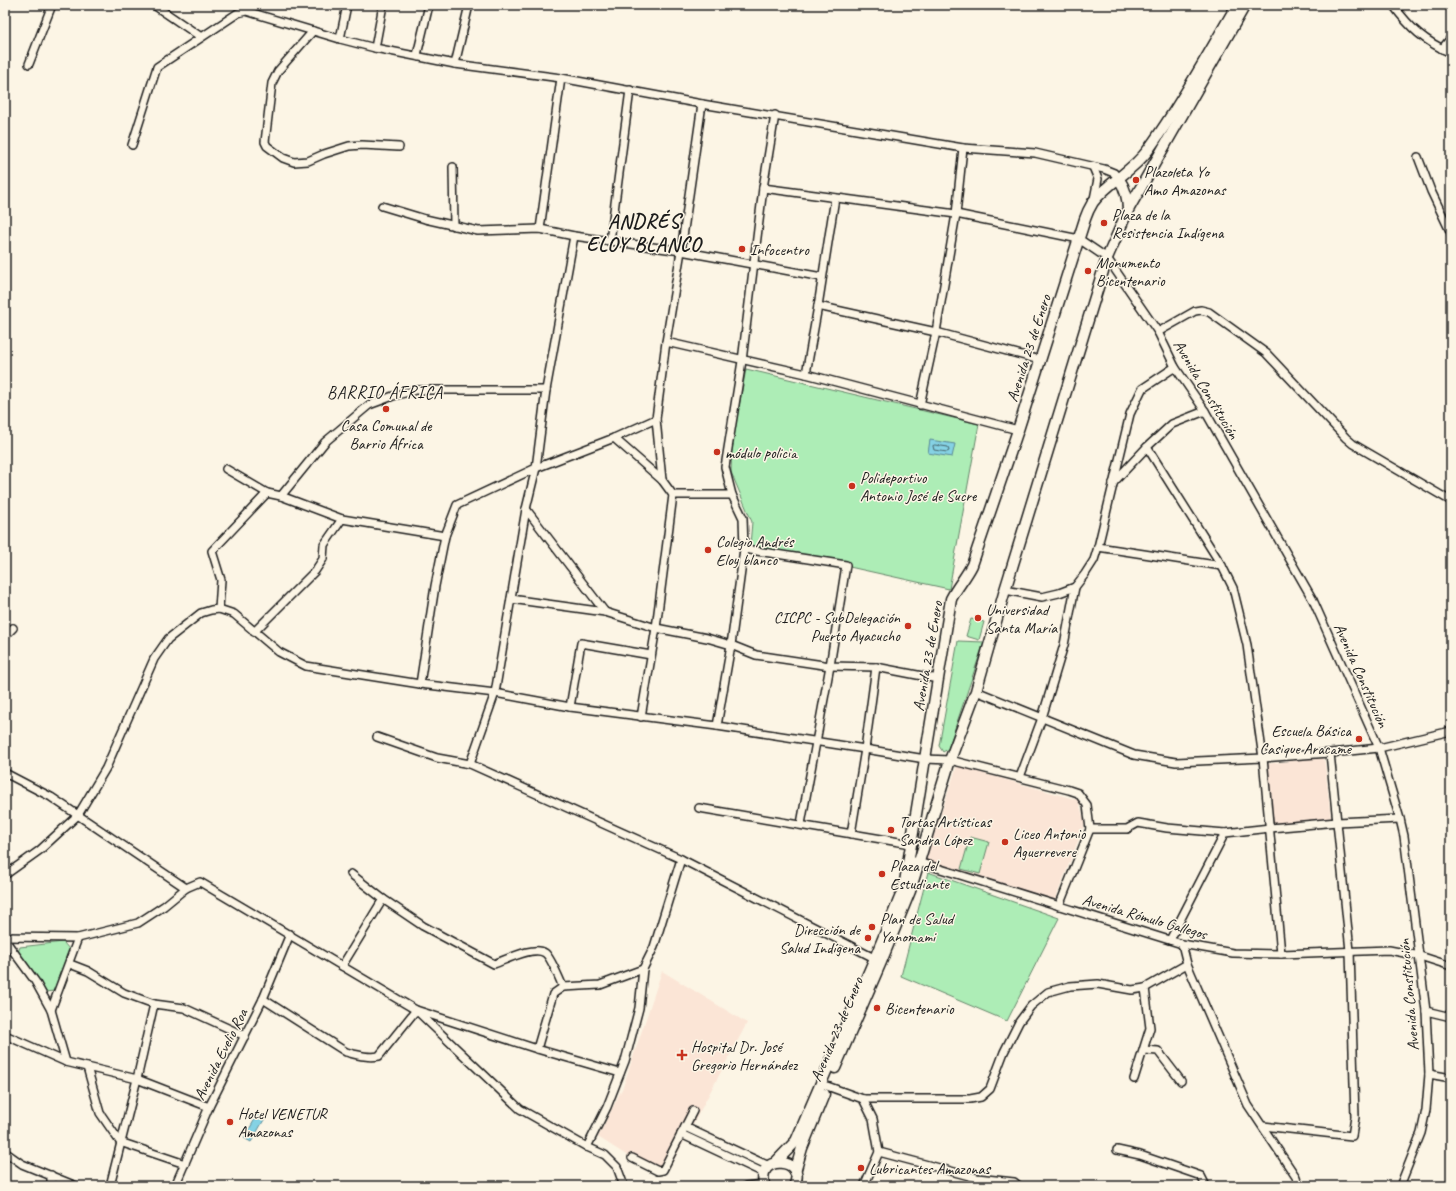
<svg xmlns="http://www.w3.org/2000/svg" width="1456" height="1191" font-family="Caveat,sans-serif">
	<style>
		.built { fill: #fbe5d6 }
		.green { fill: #adedb6; stroke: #648469 }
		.water { fill: #85d2e4; stroke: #5b8994 }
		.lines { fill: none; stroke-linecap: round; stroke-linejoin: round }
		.shore { stroke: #46656c; stroke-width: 1 }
		.street-casing { stroke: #1c1c1c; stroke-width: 10 }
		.secondary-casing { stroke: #1c1c1c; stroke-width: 13 }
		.street { stroke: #fcf5e5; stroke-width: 7 }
		.secondary { stroke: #fcf5e5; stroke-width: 10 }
		.poi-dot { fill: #c8321e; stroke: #fcf5e5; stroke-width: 1.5 }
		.labels { text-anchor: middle; stroke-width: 3; stroke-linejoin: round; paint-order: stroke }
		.poi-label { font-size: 16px; fill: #1c1c1c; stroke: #fcf5e5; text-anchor: start }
		.street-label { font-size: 16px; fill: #1c1c1c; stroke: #fcf5e5 }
		.neighbourhood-label { font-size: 17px; letter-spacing: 1px; fill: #1c1c1c; stroke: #fcf5e5 }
		.district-label { font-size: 20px; font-weight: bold; letter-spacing: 1px; fill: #1c1c1c; stroke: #fcf5e5 }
	</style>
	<rect width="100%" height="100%" fill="#fcf5e5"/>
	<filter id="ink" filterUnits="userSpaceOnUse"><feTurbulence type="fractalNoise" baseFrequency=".025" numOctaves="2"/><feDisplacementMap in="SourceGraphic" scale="8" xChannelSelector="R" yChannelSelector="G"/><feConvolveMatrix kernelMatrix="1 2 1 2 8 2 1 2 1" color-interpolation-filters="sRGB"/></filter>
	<g filter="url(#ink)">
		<g class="built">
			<path d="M 1324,757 L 1331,818 L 1272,825 L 1266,764 Z"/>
			<path d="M 957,766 L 1078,800 L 1085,823 L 1055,900 L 925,861 Z"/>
			<path d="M 662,971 L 747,1023 L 668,1171 L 656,1174 L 598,1137 L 623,1087 Z"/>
		</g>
		<g class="green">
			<path d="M 746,369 L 979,424 L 949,589 L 750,545 L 752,522 L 731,472 L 732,443 Z"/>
			<path d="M 971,619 L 984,622 L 979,640 L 966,636 Z"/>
			<path d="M 958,641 L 984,642 L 948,749 L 943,752 L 939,746 Z"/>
			<path d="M 970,837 L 989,842 L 980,874 L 961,869 Z"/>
			<path d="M 928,872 L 1059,918 L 1007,1021 L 901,976 Z"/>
			<path d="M 63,942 L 70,950 L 54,991 L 45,992 L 18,952 L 20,947 Z"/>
		</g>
		<g class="water">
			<path d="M 930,440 L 955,444 L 952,457 L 928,453 Z"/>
			<path d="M 258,1114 L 265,1118 L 251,1142 L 244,1138 Z"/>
		</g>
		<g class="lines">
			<path class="shore" d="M 935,445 L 948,447 L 949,451 L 947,452 L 934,450 L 933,446 Z"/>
			<g class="street-casing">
				<g id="street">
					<path d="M 154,5 L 201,37"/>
					<path d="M 1393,5 C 1410,28 1424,41 1451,53"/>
					<path d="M 313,31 L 278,71 L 272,83 L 265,142 L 267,146 L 283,158 L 294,162 L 308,161 L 324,154 L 349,146 L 362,145 L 399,147"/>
					<path d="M 340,39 L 347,5"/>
					<path d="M 375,48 L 383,5"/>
					<path d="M 1442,49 L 1451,38"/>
					<path d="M 417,55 L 429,5"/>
					<path d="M 29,64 L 52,5"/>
					<path d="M 455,64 L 469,5"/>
					<path d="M 132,145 L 157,67 L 238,13 L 246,11 L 340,39 L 375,48 L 455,64 L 561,78 L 702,104 L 963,148 L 1035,153 L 1104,169 L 1114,173 L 1119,179"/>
					<path d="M 1418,157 L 1431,191 L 1451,233"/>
					<path d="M 453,167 L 454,226"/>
					<path d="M 1093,167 L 1098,179 L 1094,199"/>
					<path d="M 763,188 L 956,214 L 1079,239 L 1107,258 L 1158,332 L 1175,367 L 1205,411 L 1313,600 L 1379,748 L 1400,819 L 1404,836 L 1426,1011 L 1429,1074 L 1426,1110 L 1421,1133 L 1400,1186"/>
					<path d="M 382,206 L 425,219 L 478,231 L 540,229 L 574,236 L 681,251 L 822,277"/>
					<path d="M 540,229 L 561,78"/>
					<path d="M 610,241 L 630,90"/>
					<path d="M 818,306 L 936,332 L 1040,360"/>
					<path d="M 1158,332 L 1195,311 L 1201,310 L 1209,312 L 1266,353 L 1346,438 L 1353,444 L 1451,501"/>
					<path d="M 666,342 L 806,374 L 1018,430"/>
					<path d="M 806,374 L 818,306 L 835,198"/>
					<path d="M 920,405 L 936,332 L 956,214 L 963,148"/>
					<path d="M 614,438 L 662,480 L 673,495 L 656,628 L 641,717"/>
					<path d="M 1147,447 L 1222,566 L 1233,588 L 1247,645 L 1263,758 L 1281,954"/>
					<path d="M 226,469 L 267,493 L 281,496 L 342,519 L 445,536"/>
					<path d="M 662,480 L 656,419 L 666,342 L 681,251 L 702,104"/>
					<path d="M 1113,483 L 1147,447 L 1172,424 L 1205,411"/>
					<path d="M 673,495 L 732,495"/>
					<path d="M 281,496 L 325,442 L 369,405 L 393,396 L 416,390 L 546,390"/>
					<path d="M 526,509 L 605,612"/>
					<path d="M 1098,547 L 1222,566"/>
					<path d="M 744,549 L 846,565 L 830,666 L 801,824"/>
					<path d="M 1005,590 L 1042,597 L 1059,593 L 1075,587 L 1085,574 L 1094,560 L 1098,547 L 1130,414 L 1142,389 L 1175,367"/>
					<path d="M 511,599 L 605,612 L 656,628 L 707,638 L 731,645 L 756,655 L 830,666 L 876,667 L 938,679"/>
					<path d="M 219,609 L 221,580 L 212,551 L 267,493"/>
					<path d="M 254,632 L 315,571 L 323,559 L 324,545 L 342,519"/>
					<path d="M 5,636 L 13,628"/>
					<path d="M 420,684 L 435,586 L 445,536 L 457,505 L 536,468 L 614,438 L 656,419"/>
					<path d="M 976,691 L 1134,755 L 1176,762 L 1263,758 L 1330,753 L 1379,748 L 1451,731 L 1451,732"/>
					<path d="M 570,707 L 581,643 L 651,655"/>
					<path d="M 717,726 L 731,645 L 744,549 L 743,518 L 732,495 L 725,467 L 742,361 L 763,188 L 775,115"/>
					<path d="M 377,737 L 437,758 L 470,764 L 681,859 L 878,960"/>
					<path d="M 470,764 L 495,693 L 526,509 L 536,468 L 546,390 L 574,236"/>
					<path d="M 5,773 L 51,797 L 186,888"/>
					<path d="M 1020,777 L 1042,718 L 1064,645 L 1075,587"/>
					<path d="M 699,808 L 911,844"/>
					<path d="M 1090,829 L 1127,829 L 1138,823 L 1167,828 L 1225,833 L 1270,828 L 1337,822 L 1400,819"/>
					<path d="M 851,834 L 865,749 L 876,667"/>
					<path d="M 915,861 L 1182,944 L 1233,953 L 1281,954 L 1389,950 L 1420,956 L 1451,966"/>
					<path d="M 351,874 L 383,899 L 423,926 L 494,964 C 506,960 534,945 545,953 C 550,956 560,980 563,987"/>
					<path d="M 5,875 L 40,850 L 78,815 L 106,768 L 154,659 L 168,639 L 201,613 L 211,610 L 219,609 L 234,614 L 279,652 L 306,666 L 420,684 L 495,693 L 570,707 L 717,726 L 865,749 L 925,759 L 950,760 L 1069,790 L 1078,793 L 1087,805 L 1090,829 L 1059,906"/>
					<path d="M 5,937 L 78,938 L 138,923 L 164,906 L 186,888 L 200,882 L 416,1010 L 520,1109 L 587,1147 L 605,1155 L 617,1167 L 624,1186"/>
					<path d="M 5,940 L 35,981 L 51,1010 L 66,1062"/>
					<path d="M 1170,940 L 1225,833"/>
					<path d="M 1182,944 L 1187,964 L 1248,1105 L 1296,1177 L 1299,1186"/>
					<path d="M 70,964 L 88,971 L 124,993 L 154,1004 L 184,1008 L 245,1036"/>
					<path d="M 342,966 L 383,899"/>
					<path d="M 263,999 L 346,1052 C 358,1055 368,1058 379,1056 L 416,1010 L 537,1049 L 620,1073"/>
					<path d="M 51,1010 L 78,938"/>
					<path d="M 1426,1011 L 1451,1017"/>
					<path d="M 5,1035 L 66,1062 L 137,1079 L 209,1107"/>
					<path d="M 537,1049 L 553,994 L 563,987 L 600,985 L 643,969"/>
					<path d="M 1144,1050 L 1158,1051 L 1181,1081"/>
					<path d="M 87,1067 L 100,1113 L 120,1142 L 185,1164"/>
					<path d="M 1429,1074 L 1451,1078"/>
					<path d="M 1134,1079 L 1150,1028 L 1145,988"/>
					<path d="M 827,1086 L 863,1099 L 970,1099 L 981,1097 L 990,1089 L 1004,1052 L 1019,1022 L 1031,1006 L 1048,992 L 1070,986 L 1098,984 L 1132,990 L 1145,988 L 1187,964"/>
					<path d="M 863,1099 L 873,1119 L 879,1152 L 864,1186"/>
					<path d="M 1263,1126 L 1352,1136 L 1355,1117 L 1350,951 L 1330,753"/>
					<path d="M 685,1127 L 769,1166"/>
					<path d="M 681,1134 L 764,1173"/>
					<path d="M 587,1147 L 607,1107 L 625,1061 L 639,1008 L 643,969 L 654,947 L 681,859"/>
					<path d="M 1117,1150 L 1140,1155 L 1201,1176 L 1206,1186"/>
					<path d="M 5,1152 L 22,1164 L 76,1186"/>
					<path d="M 879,1152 L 977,1178 L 1014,1182 L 1019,1186"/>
					<path d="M 632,1158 L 658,1171 L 663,1170 L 693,1111"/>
					<path d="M 51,1186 L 51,1175"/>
					<path d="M 110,1186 L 137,1079 L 154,1004"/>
					<path d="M 175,1186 L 209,1107 L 263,999 L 290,934"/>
					<path d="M 746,1186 L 764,1184"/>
				</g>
			</g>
			<g class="secondary-casing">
				<g id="secondary">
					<path d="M 1119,179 C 1125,188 1128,199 1128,210"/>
					<path d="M 835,1068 L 881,962 L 910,891 L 950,760 L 976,691 L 1005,590 L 1107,258 L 1128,210 L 1245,5"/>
					<path d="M 776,1162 L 796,1141 L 875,958 L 904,888 L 951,599 C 957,587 966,577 972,565 L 1018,430 L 1085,219 C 1087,213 1090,207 1093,202 C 1108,182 1133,171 1148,150 C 1181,104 1208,54 1237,5"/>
					<path d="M 795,1172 L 802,1148 L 824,1094"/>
					<path d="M 765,1186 C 753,1153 809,1157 794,1186"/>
				</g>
			</g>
			<use href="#street" class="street"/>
			<use href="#secondary" class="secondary"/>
		</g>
	</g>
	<g class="poi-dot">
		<circle cx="1136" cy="180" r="4"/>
		<circle cx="1104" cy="223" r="4"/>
		<circle cx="742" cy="249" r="4"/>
		<circle cx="1088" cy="271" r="4"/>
		<circle cx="386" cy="409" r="4"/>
		<circle cx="717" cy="452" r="4"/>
		<circle cx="852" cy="486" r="4"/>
		<circle cx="708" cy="550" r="4"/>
		<circle cx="978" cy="618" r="4"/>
		<circle cx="908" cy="626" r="4"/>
		<circle cx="1359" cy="739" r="4"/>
		<circle cx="891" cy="830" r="4"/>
		<circle cx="1005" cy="842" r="4"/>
		<circle cx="882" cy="874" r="4"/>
		<circle cx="872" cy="927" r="4"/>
		<circle cx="868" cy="938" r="4"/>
		<circle cx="877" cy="1008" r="4"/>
		<path d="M680 1049h4v4h4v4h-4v4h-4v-4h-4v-4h4z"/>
		<circle cx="230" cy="1122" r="4"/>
		<circle cx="861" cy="1168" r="4"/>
	</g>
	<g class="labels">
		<g class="poi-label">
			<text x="1144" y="177">Plazoleta Yo<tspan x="1144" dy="18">Amo Amazonas</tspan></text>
			<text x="1112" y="220">Plaza de la<tspan x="1112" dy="18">Resistencia Indígena</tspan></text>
			<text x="750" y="255">Infocentro</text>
			<text x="1096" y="268">Monumento<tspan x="1096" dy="18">Bicentenario</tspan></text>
			<text x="386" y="431" text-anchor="middle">Casa Comunal de<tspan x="386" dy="18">Barrio África</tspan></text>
			<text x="725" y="458">módulo policia</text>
			<text x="860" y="483">Polideportivo<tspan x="860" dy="18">Antonio José de Sucre</tspan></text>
			<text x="716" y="547">Colegio Andrés<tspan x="716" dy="18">Eloy blanco</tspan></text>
			<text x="986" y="615">Universidad<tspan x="986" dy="18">Santa María</tspan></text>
			<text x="900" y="623" text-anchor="end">CICPC - SubDelegación<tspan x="900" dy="18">Puerto Ayacucho</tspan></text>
			<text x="1351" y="736" text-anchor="end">Escuela Básica<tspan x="1351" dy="18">Casique Aracame</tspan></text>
			<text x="899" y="827">Tortas Artísticas<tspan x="899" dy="18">Sandra López</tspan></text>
			<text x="1013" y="839">Liceo Antonio<tspan x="1013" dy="18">Aguerrevere</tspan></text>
			<text x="890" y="871">Plaza del<tspan x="890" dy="18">Estudiante</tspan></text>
			<text x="880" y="924">Plan de Salud<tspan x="880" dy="18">Yanomami</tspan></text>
			<text x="860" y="935" text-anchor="end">Dirección de<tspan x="860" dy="18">Salud Indígena</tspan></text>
			<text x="885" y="1014">Bicentenario</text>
			<text x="691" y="1052">Hospital Dr. José<tspan x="691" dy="18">Gregorio Hernández</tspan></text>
			<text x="238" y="1119">Hotel VENETUR<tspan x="238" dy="18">Amazonas</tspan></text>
			<text x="869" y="1174">Lubricantes Amazonas</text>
		</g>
		<g class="street-label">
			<text transform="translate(1028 348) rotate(-72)" y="6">Avenida 23 de Enero</text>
			<text transform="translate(1207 389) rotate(59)" y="6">Avenida Constitución</text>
			<text transform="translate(927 656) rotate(-80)" y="6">Avenida 23 de Enero</text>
			<text transform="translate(1362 675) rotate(66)" y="6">Avenida Constitución</text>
			<text transform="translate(1145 916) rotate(16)" y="6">Avenida Rómulo Gallegos</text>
			<text transform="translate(1408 995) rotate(-95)" y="6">Avenida Constitución</text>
			<text transform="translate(836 1029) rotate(-67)" y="6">Avenida 23 de Enero</text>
			<text transform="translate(220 1054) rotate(-63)" y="6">Avenida Evelio Roa</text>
		</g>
		<g class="neighbourhood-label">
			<text x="385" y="398">BARRIO ÁFRICA</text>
		</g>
		<g class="district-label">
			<text x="644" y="228">ANDRÉS<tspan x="644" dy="23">ELOY BLANCO</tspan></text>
		</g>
	</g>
	<rect width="1456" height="1191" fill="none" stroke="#fcf5e5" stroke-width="20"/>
	<rect x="10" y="10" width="1436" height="1171" fill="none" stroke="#1c1c1c" stroke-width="1.5" filter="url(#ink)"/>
</svg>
